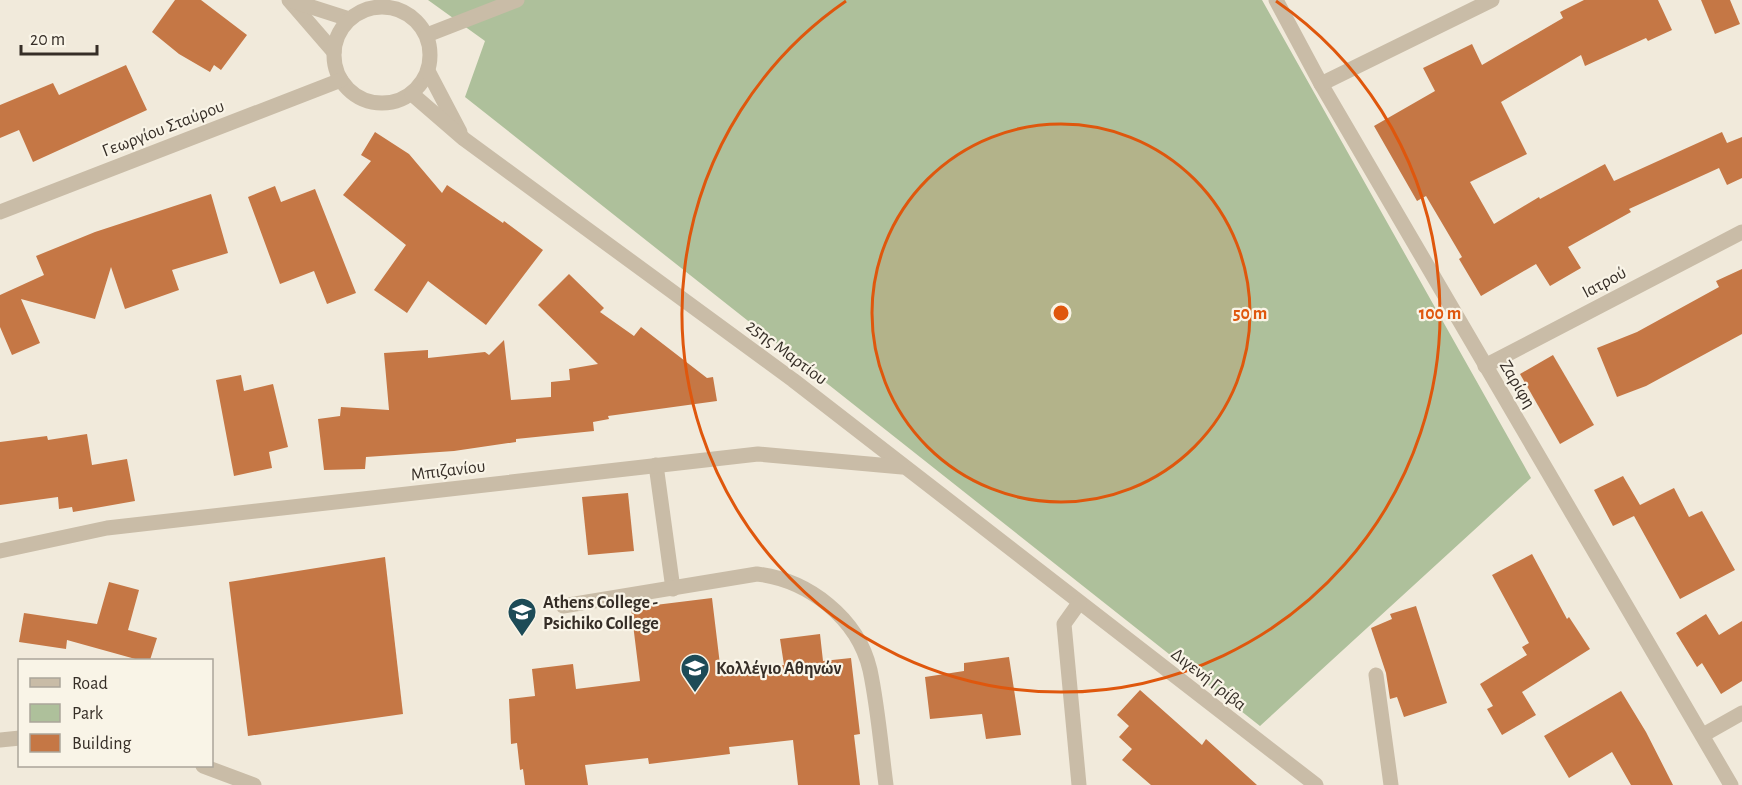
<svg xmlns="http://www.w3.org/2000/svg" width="1742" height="785" font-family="'Alegreya Sans',sans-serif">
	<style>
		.green { fill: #aec09b }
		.building { fill: #c57745 }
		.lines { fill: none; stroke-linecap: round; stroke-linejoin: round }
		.minor { stroke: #c9bca7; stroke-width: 15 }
		.ring { fill: none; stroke: #df570d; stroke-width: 3 }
		.labels { text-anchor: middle; stroke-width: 4.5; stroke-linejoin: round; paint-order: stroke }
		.street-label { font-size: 18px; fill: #362e27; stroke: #f9f4e7 }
		.poi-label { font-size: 18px; font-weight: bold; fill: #362e27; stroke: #f9f4e7; text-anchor: start }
		.centre { fill: #df570d; stroke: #f9f4e7; stroke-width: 3 }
		.ring-label { font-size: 18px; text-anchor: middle; font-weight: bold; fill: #df570d; stroke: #f9f4e7; stroke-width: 4.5; stroke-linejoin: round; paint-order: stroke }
	</style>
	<rect width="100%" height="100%" fill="#f1eadb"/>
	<path class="green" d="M 428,0 L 1262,0 L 1531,478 L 1260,726 L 465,97 L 485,41 Z"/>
	<g class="building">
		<path d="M 175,0 L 201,0 L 247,35 L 221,70 L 214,65 L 210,72 L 179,54 L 152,32 Z"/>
		<path d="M 1584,0 L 1658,0 L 1672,30 L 1648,41 L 1646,38 L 1585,66 L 1581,55 L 1501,102 L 1527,154 L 1470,182 L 1494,224 L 1539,197 L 1540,199 L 1605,164 L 1614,181 L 1722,132 L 1727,143 L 1742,137 L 1742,178 L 1727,185 L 1719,168 L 1629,209 L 1631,212 L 1568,247 L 1581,268 L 1550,286 L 1536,264 L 1481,296 L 1459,259 L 1462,257 L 1426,196 L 1417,201 L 1374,126 L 1435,91 L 1423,68 L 1472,44 L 1482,65 L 1563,18 L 1560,12 Z"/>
		<path d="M 1701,0 L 1730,0 L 1740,24 L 1715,34 Z"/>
		<path d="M 126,65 L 147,110 L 33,162 L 19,130 L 0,138 L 0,105 L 53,83 L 59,95 Z"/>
		<path d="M 375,132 L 409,154 L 442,193 L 447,185 L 503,223 L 504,221 L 543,250 L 486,325 L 428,281 L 407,313 L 374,290 L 406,245 L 343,195 L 371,161 L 361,155 Z"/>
		<path d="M 275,186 L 281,202 L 315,189 L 356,293 L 327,304 L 314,271 L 280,284 L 248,197 Z"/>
		<path d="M 211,194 L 228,253 L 172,270 L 179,290 L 125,309 L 111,267 L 95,319 L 21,299 L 40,343 L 12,355 L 0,327 L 0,295 L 44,275 L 36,256 L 95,232 Z"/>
		<path d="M 1742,269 L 1742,334 L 1646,386 L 1617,397 L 1597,348 L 1637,332 L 1719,287 L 1716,281 Z"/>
		<path d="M 569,274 L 604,308 L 600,312 L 634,336 L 641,327 L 707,378 L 713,377 L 717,401 L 608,416 L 609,419 L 593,422 L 594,431 L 516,439 L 516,442 L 454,451 L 366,457 L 365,469 L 324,470 L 318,419 L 340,416 L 341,407 L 389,410 L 384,353 L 428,350 L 428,358 L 485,352 L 489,355 L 504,340 L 511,400 L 551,397 L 551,382 L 570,380 L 569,369 L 598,364 L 538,305 Z"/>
		<path d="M 1553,355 L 1594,425 L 1560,444 L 1520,374 Z"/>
		<path d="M 241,375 L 244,391 L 273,384 L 288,447 L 269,452 L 272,468 L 234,476 L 216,380 Z"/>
		<path d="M 87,434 L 92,465 L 127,459 L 135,501 L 73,512 L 72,507 L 59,509 L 58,497 L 0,505 L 0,442 L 47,436 L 48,440 Z"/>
		<path d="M 1623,476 L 1640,505 L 1674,488 L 1689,517 L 1702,511 L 1735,570 L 1680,599 L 1634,516 L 1613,526 L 1594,490 Z"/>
		<path d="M 628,493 L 634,551 L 588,555 L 582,497 Z"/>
		<path d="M 1532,554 L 1567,619 L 1569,617 L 1590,649 L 1522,692 L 1536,715 L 1502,735 L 1487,709 L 1493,706 L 1480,684 L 1527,655 L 1522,647 L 1529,643 L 1492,575 Z"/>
		<path d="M 385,557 L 403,714 L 248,736 L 229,582 Z"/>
		<path d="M 109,582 L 139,590 L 128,630 L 157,638 L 150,660 L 139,660 L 67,640 L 66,649 L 19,642 L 24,613 L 97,624 Z"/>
		<path d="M 712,598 L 721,673 L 784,665 L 780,639 L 820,634 L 823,661 L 851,658 L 860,734 L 854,735 L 860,785 L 798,785 L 793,740 L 729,747 L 730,754 L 649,764 L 648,758 L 585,765 L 588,785 L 525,785 L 523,769 L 520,770 L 517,743 L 511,744 L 509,699 L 535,696 L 532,669 L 573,664 L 576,689 L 640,681 L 631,608 Z"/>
		<path d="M 1416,606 L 1447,703 L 1404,717 L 1397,697 L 1390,699 L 1386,673 L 1371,628 L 1392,619 L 1390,614 Z"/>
		<path d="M 1706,614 L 1719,635 L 1742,621 L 1742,681 L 1721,694 L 1702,663 L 1697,667 L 1676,633 Z"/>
		<path d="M 1009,657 L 1021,735 L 986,739 L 982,714 L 930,719 L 925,677 L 964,671 L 964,663 Z"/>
		<path d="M 1140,690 L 1202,745 L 1206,739 L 1257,785 L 1151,785 L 1122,760 L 1132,749 L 1119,737 L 1129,726 L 1117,715 Z"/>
		<path d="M 1621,691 L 1646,732 L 1673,785 L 1631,785 L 1612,752 L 1569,778 L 1544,736 Z"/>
	</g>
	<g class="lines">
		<g class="minor">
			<path d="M 289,0 L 334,52"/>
			<path d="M 290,0 L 349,19"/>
			<path d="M 1276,0 L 1321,84 L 1731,785"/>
			<circle cx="382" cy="55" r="48"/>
			<path d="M 427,35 L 517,0"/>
			<path d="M 428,71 L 460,132"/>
			<path d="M 1321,84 L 1492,0"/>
			<path d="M 412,94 L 464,139 L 793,380 L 1316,785"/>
			<path d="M 0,212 L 341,80"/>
			<path d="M 1485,366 L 1742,232"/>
			<path d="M 656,465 L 673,589"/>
			<path d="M 0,551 L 107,528 L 758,454 L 902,467"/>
			<path d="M 1079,603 L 1064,624 L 1079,785"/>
			<path d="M 563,606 L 757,574 C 808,580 858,618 870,670 C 878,708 881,747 886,785"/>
			<path d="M 1376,675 L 1391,785"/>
			<path d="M 1703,735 L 1742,713"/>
			<path d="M 0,740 L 20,738"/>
			<path d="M 203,766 L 254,785"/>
		</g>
	</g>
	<circle cx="1061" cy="313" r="189" fill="#df570d" fill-opacity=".12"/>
	<g class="ring">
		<circle cx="1061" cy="313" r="189"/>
		<path d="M1276 1A379 379 0 1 1 846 1"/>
	</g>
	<defs>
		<g id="school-pin" transform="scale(1.5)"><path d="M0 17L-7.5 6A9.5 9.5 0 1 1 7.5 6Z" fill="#1d4b57" stroke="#f9f4e7"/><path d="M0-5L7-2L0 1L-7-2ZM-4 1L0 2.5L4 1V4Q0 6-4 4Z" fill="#fff"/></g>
	</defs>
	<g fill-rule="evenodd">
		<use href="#school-pin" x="522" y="612"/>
		<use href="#school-pin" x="695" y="668"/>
	</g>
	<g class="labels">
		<g class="street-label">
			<text transform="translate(163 128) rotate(-21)" y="6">Γεωργίου Σταύρου</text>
			<text transform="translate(1604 282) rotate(-28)" y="6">Ιατρού</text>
			<text transform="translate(787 352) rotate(37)" y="6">25ης Μαρτίου</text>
			<text transform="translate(1518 384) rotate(59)" y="6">Ζαρίφη</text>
			<text transform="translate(448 470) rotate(-7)" y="6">Μπιζανίου</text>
			<text transform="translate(1209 679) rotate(38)" y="6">Διγενή Γρίβα</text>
		</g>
		<g class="poi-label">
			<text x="543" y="608">Athens College -<tspan x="543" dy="21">Psichiko College</tspan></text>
			<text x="716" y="674">Κολλέγιο Αθηνών</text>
		</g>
	</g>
	<circle cx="1061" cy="313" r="9" class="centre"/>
	<g class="ring-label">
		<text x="1250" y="319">50 m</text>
		<text x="1440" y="319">100 m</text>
	</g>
	<rect x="18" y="659" width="195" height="108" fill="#f9f4e7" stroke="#aba59a" stroke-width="1.5"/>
	<rect x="30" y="678" width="30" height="9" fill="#c9bca7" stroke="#aba59a" stroke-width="1.5"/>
	<text x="72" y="689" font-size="18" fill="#362e27">Road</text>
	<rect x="30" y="704" width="30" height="18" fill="#aec09b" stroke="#aba59a" stroke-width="1.5"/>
	<text x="72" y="719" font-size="18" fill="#362e27">Park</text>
	<rect x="30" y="734" width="30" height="18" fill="#c57745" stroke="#aba59a" stroke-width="1.5"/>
	<text x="72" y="749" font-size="18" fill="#362e27">Building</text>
	<path d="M21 45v9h76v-9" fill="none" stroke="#362e27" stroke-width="3"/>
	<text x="30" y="45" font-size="18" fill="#362e27" stroke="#f9f4e7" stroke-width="4.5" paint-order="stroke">20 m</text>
</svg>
